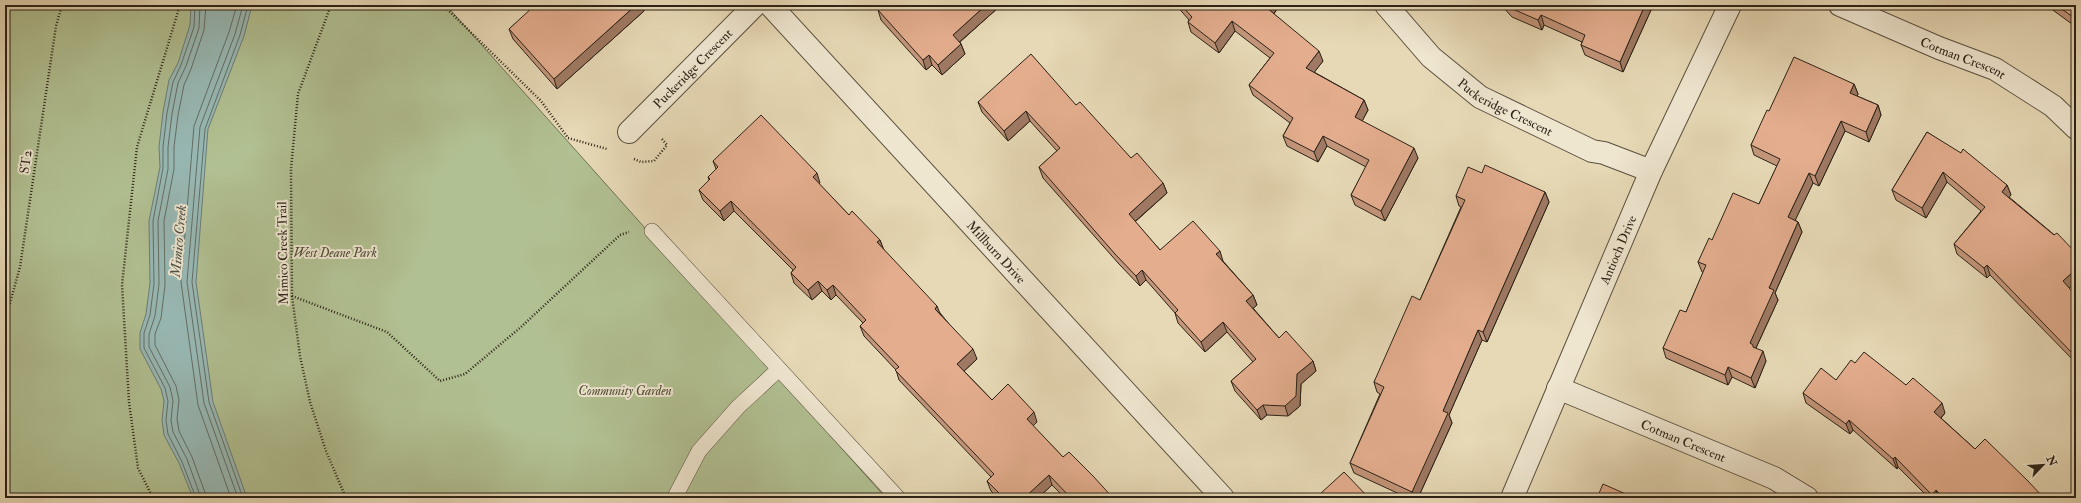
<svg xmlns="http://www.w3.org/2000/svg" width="2081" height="503" font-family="'IM FELL Double Pica',serif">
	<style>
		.green { fill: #b1c092; stroke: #6e7154 }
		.water { fill: #98b9b5; stroke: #6c7d76 }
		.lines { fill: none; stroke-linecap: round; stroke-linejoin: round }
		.shore { stroke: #626e66; stroke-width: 1 }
		.service-casing { stroke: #5a503f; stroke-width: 16 }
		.minor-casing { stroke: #5a503f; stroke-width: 24 }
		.path { stroke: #2b2217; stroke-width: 2.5; stroke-dasharray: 1 2; stroke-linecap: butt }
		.service { stroke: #efe6d0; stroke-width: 15 }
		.minor { stroke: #efe6d0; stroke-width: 22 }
		.wall { fill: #c3957a; stroke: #2b2217 }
		.shaded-wall { fill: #9f7963; stroke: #2b2217 }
		.building { fill: #e3ad8e; stroke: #2b2217 }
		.labels { text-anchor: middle; stroke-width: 4; stroke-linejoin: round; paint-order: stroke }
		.street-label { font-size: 13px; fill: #2b2217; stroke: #efe6d0 }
		.park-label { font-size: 13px; font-style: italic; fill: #4c4a36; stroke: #efe6d0 }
		.water-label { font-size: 14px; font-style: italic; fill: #4c4f46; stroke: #efe6d0 }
	</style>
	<rect width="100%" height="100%" fill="#e7d9b6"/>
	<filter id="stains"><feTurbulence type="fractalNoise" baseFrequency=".005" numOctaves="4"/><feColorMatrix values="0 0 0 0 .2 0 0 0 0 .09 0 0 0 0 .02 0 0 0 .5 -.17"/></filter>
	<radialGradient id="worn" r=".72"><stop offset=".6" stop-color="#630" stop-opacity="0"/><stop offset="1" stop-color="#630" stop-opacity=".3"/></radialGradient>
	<path class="green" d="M 5,5 L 446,5 L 886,498 L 5,498 Z"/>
	<path class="water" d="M 191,5 L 252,5 L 244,36 L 208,129 L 196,282 L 213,402 L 247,498 L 193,498 L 179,463 L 164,435 L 162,420 L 164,401 L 161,389 L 140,349 L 140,333 L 146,314 L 150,283 L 149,221 L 160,167 L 159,147 L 163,112 L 169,80 L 178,63 L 190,25 Z"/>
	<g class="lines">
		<g class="shore">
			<path d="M 195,5 L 194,27 L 181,65 L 173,82 L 167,113 L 163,147 L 163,168 L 153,221 L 154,284 L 150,315 L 144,333 L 144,348 L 165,388 L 168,401 L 166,420 L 168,434 L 182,462 L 196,498"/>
			<path d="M 200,5 L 199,28 L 186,66 L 178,83 L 172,114 L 168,147 L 168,169 L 158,221 L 159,284 L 155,316 L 149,334 L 149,347 L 170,387 L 173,401 L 171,420 L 173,432 L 187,459 L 201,498"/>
			<path d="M 206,5 L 204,30 L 191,69 L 184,85 L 178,115 L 174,147 L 174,169 L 164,221 L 165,285 L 161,318 L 155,334 L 155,345 L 176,386 L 179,400 L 177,419 L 179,431 L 192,457 L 207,498"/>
			<path d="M 231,498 L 198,405 L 181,282 L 194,126 L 229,32 L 237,5"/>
			<path d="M 238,498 L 204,403 L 187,282 L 200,127 L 235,34 L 243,5"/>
			<path d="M 243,498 L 209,402 L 192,282 L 205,129 L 240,35 L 248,5"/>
		</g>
		<g class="service-casing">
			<g id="service">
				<path d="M 652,231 L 898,498"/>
				<path d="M 677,498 L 676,495 L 699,451 L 738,407 L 779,369"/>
			</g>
		</g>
		<g class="minor-casing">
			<g id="minor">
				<path id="s1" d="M 770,5 L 1223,498"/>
				<path id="s2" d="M 1386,5 L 1431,57 L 1480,97 L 1592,151 L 1604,153 L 1651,171"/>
				<path id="s3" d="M 1840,5 L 1939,48 L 1995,69 L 2053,106 L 2076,128"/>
				<path id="s4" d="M 629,132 L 755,5"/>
				<path id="s5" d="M 1558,388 L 1774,478 L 1807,498"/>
				<path id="s6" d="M 1512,498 L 1651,171 L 1730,5"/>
			</g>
		</g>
		<g class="path">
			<path d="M 331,5 L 298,94 L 291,169 L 292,296 L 300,356 L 310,402 L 326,451 L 346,498"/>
			<path d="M 443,5 L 541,101 L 568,138 L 607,149"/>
			<path d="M 634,159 L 641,162 L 654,161 L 667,145 L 662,139"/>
			<path d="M 292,296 L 387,332 L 440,381 L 465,374 L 521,327 L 620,235 L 629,232"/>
			<path d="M 5,321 L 20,267 L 56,26 L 62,5"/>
			<path d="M 153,498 L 138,468 L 129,402 L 122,285 L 137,147 L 180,5"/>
		</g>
		<use href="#service" class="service"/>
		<use href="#minor" class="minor"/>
	</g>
	<g class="wall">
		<path d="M 528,5 L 642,5 L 644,11 L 557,89 L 513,39 L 509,29 L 532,9 Z"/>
		<path d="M 883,5 L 998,5 L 999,7 L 960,42 L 961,44 L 965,54 L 942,75 L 932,65 L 926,70 L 881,20 L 878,10 Z"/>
		<path d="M 1176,5 L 1275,5 L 1277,9 L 1274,14 L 1323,61 L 1314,72 L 1364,100 L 1368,110 L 1362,121 L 1418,158 L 1385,221 L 1355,205 L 1351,195 L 1366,167 L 1327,146 L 1318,162 L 1287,146 L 1283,136 L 1290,123 L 1253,95 L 1249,85 L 1270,58 L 1235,31 L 1219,53 L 1191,32 L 1188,22 L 1189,20 Z"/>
		<path d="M 1501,5 L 1649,5 L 1651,10 L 1623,72 L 1585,55 L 1581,45 L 1582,42 L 1544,25 L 1542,30 L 1512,17 Z"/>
		<path d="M 2046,5 L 2076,5 L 2076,27 Z"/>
		<path d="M 1854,84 L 1858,94 L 1857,96 L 1878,105 L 1881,115 L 1869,142 L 1845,131 L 1819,186 L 1813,183 L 1795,220 L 1798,222 L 1802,232 L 1775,293 L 1778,300 L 1756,348 L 1766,361 L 1755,388 L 1732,377 L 1728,385 L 1666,358 L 1663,348 L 1686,312 L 1703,273 L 1702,272 L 1698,262 L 1712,240 L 1759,204 L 1777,166 L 1754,155 L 1751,145 L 1769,111 Z"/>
		<path d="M 978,102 L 1076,105 L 1131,158 L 1163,183 L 1167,193 L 1135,222 L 1160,250 L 1223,261 L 1253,295 L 1257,305 L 1253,308 L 1279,338 L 1313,361 L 1316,371 L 1301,384 L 1300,406 L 1288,416 L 1267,415 L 1261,420 L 1235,391 L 1231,381 L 1253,362 L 1227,332 L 1205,352 L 1178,323 L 1175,313 L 1146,280 L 1140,286 L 1119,264 L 1043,178 L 1039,167 L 1057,151 L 1030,121 L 1008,141 L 982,112 Z"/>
		<path d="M 1927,132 L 2007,185 L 2011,195 L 2009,197 L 2076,253 L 2076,282 L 2069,288 L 2076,296 L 2076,363 L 1990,275 L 1987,278 L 1957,254 L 1954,244 L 1981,211 L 1947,182 L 1926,218 L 1896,200 L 1892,190 Z"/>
		<path d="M 713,161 L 820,183 L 819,184 L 849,215 L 880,240 L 883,249 L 941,314 L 977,359 L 964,371 L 992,400 L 1037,422 L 1033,426 L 1063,457 L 1113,498 L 1065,498 L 1052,485 L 1038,498 L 998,498 L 991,491 L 987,481 L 991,477 L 899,380 L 896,370 L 864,336 L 860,326 L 863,323 L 836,295 L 831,300 L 822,291 L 812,300 L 794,283 L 791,273 L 793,270 L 734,211 L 724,221 L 703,200 L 699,190 L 709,180 L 708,177 L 716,169 Z"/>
		<path d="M 1482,173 L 1545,192 L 1549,202 L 1487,342 L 1482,340 L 1449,415 L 1452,423 L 1418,498 L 1408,498 L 1354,473 L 1350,463 L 1380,394 L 1377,392 L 1374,382 L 1420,300 L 1461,207 L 1459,206 L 1456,196 Z"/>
		<path d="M 1855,363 L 1906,385 L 1945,413 L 1941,418 L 1975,449 L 2044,498 L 1929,498 L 1898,467 L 1897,469 L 1853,430 L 1850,434 L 1806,403 L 1803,393 L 1836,380 Z"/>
	</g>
	<g class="shaded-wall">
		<path d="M 636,5 L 642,5 L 644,11 L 557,89 L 554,79 Z"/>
		<path d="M 986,5 L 998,5 L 999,7 L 956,45 L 953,35 Z"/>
		<path d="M 1269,5 L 1275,5 L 1277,9 L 1270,18 L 1267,8 Z"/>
		<path d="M 1645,5 L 1649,5 L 1651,10 L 1623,72 L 1620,62 Z"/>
		<path d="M 2076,13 L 2076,25 L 2073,17 Z"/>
		<path d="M 1541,15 L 1544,25 L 1542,30 L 1538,20 Z"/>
		<path d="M 1232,21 L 1235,31 L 1219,53 L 1215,43 Z"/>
		<path d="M 961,44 L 965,54 L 942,75 L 938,65 Z"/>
		<path d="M 1319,51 L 1323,61 L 1310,78 L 1306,68 Z"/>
		<path d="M 929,55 L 932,65 L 926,70 L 923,60 Z"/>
		<path d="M 1854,84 L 1858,94 L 1854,103 L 1850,93 Z"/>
		<path d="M 1364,100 L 1368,110 L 1359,127 L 1355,117 Z"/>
		<path d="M 1878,105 L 1881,115 L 1869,142 L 1866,132 Z"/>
		<path d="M 1026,111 L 1030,121 L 1008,141 L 1004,131 Z"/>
		<path d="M 1841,121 L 1845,131 L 1819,186 L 1815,176 Z"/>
		<path d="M 1323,136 L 1327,146 L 1318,162 L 1314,152 Z"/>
		<path d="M 1414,148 L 1418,158 L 1385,221 L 1381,211 Z"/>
		<path d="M 1943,172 L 1947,182 L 1926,218 L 1922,208 Z"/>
		<path d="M 817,173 L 820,183 L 816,187 L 813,177 Z"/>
		<path d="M 1809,173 L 1813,183 L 1792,227 L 1788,217 Z"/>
		<path d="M 1163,183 L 1167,193 L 1132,224 L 1129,214 Z"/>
		<path d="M 2007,185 L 2011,195 L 2005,202 L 2002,192 Z"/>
		<path d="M 1545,192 L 1549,202 L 1487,342 L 1483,332 Z"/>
		<path d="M 731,201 L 734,211 L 724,221 L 720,211 Z"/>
		<path d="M 1798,222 L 1802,232 L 1775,293 L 1778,300 L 1755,350 L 1750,343 L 1769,288 Z"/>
		<path d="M 880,240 L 884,250 L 877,242 Z"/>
		<path d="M 1220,251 L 1223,261 L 1220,264 L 1216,254 Z"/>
		<path d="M 1987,265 L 1990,275 L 1987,278 L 1984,268 Z"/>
		<path d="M 2076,269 L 2076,282 L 2066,291 L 2063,281 Z"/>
		<path d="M 1142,270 L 1146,280 L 1140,286 L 1136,276 Z"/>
		<path d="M 818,281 L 822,291 L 812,300 L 808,290 Z"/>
		<path d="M 833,285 L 836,295 L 831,300 L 827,290 Z"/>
		<path d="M 1253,295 L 1257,305 L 1250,311 L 1246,301 Z"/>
		<path d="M 937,306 L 941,316 L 935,309 Z"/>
		<path d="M 1223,322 L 1227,332 L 1205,352 L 1201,342 Z"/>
		<path d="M 1478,330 L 1482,340 L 1449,415 L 1452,423 L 1418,498 L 1414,498 L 1412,492 L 1443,411 Z"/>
		<path d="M 973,349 L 977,359 L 961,374 L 957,364 Z"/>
		<path d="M 1763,351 L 1766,361 L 1755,388 L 1751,378 Z"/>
		<path d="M 1313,361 L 1316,371 L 1301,384 L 1300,406 L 1288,416 L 1285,406 L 1297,374 Z"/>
		<path d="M 1728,367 L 1732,377 L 1728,385 L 1725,375 Z"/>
		<path d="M 1942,403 L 1945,413 L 1937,422 L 1934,412 Z"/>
		<path d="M 1263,405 L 1267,415 L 1261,420 L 1257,410 Z"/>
		<path d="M 1034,412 L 1037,422 L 1030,429 L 1027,419 Z"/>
		<path d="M 1849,420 L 1853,430 L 1850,434 L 1846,424 Z"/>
		<path d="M 1895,457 L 1898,467 L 1897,469 L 1893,459 Z"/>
		<path d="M 1049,475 L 1052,485 L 1038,498 L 1024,498 Z"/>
		<path d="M 1936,490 L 1939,498 L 1933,498 L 1932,495 Z"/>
	</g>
	<g class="building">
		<path d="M 533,5 L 636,5 L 554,79 L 509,29 L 534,6 Z"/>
		<path d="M 883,5 L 986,5 L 953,35 L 961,44 L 938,65 L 929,55 L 923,60 L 878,10 Z"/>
		<path d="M 1181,5 L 1269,5 L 1267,8 L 1319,51 L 1306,68 L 1364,100 L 1355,117 L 1414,148 L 1381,211 L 1351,195 L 1369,160 L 1323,136 L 1314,152 L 1283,136 L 1293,118 L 1249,85 L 1274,53 L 1232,21 L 1215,43 L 1188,22 L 1192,17 Z"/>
		<path d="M 1507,5 L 1645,5 L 1620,62 L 1581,45 L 1585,35 L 1541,15 L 1538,20 L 1508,7 Z"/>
		<path d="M 2056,5 L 2076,5 L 2076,13 L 2073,17 Z"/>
		<path d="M 1031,54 L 1076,105 L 1080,102 L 1131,158 L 1137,153 L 1163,183 L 1129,214 L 1160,250 L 1193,221 L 1220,251 L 1216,254 L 1253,295 L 1246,301 L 1279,338 L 1286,331 L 1313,361 L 1297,374 L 1296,396 L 1285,406 L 1263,405 L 1257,410 L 1231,381 L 1256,359 L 1223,322 L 1201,342 L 1175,313 L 1178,310 L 1142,270 L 1136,276 L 1115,254 L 1039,167 L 1060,148 L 1026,111 L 1004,131 L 978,102 Z"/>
		<path d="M 1794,57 L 1854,84 L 1850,93 L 1878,105 L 1866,132 L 1841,121 L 1815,176 L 1809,173 L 1788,217 L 1798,222 L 1769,288 L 1774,290 L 1750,343 L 1753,345 L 1753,347 L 1763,351 L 1751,378 L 1728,367 L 1725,375 L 1663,348 L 1680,310 L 1686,312 L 1706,265 L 1698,262 L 1709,238 L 1712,240 L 1733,193 L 1759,204 L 1780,159 L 1751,145 L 1767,110 L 1769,111 Z"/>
		<path d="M 761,115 L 817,173 L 813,177 L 849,215 L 852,211 L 880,240 L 877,242 L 937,306 L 935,309 L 973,349 L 957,364 L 992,400 L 1008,384 L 1034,412 L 1027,419 L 1063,457 L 1069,452 L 1093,476 L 1113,498 L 1071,498 L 1049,475 L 1024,498 L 1004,498 L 987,481 L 994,474 L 895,370 L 899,367 L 860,326 L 866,320 L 833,285 L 827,290 L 818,281 L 808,290 L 791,273 L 796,267 L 731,201 L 720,211 L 699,190 L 710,179 L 708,177 L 718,167 L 713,161 Z"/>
		<path d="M 1927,132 L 1961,153 L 1963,149 L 2007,185 L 2002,192 L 2054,235 L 2057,233 L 2076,253 L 2076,269 L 2063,281 L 2076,296 L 2076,357 L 1987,265 L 1984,268 L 1954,244 L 1985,207 L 1943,172 L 1922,208 L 1892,190 Z"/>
		<path d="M 1485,165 L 1545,192 L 1483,332 L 1478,330 L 1443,411 L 1448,413 L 1412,492 L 1350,463 L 1384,387 L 1374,382 L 1412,296 L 1420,300 L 1465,200 L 1456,196 L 1468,167 L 1482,173 Z"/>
		<path d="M 1864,352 L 1906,385 L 1913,378 L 1942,403 L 1934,412 L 1975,449 L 1985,439 L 2027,480 L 2044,498 L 1944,498 L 1936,490 L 1932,495 L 1895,457 L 1893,459 L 1849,420 L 1846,424 L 1803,393 L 1821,368 L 1836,380 L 1851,360 L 1855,363 Z"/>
		<path d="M 1344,472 L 1369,498 L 1324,498 L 1320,494 Z"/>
		<path d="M 1603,484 L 1635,498 L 1597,498 Z"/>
	</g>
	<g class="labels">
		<g class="street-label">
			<text dy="5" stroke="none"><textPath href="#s3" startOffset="134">Cotman Crescent</textPath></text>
			<text dy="5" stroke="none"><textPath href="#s4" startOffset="90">Puckeridge Crescent</textPath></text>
			<text dy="5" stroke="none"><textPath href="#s2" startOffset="159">Puckeridge Crescent</textPath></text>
			<text transform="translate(25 162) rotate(-82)" y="5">ST2</text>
			<text dy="5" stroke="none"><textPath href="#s6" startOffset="270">Antioch Drive</textPath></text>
			<text dy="5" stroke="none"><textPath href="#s1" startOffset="335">Millburn Drive</textPath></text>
			<text transform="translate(282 253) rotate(-91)" y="5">Mimico Creek Trail</text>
			<text dy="5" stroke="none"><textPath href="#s5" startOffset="136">Cotman Crescent</textPath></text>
		</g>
		<g class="park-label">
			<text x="335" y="257">West Deane Park</text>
			<text x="625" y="395">Community Garden</text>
		</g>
		<g class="water-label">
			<text transform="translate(178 241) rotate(-85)" y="5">Mimico Creek</text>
		</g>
	</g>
	<rect width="2081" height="503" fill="none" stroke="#e7d9b6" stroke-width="20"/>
	<rect x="6" y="6" width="2069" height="491" fill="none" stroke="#2b2217" stroke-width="2"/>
	<rect x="10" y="10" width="2061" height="483" fill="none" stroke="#2b2217"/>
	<g transform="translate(2043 465) rotate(65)" stroke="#efe6d0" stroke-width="3" paint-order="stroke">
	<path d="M0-3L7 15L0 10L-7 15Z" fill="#2b2217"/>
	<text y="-6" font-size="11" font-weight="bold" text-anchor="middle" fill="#2b2217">N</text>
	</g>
	<rect width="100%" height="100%" filter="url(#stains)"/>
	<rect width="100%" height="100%" fill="url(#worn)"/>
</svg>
